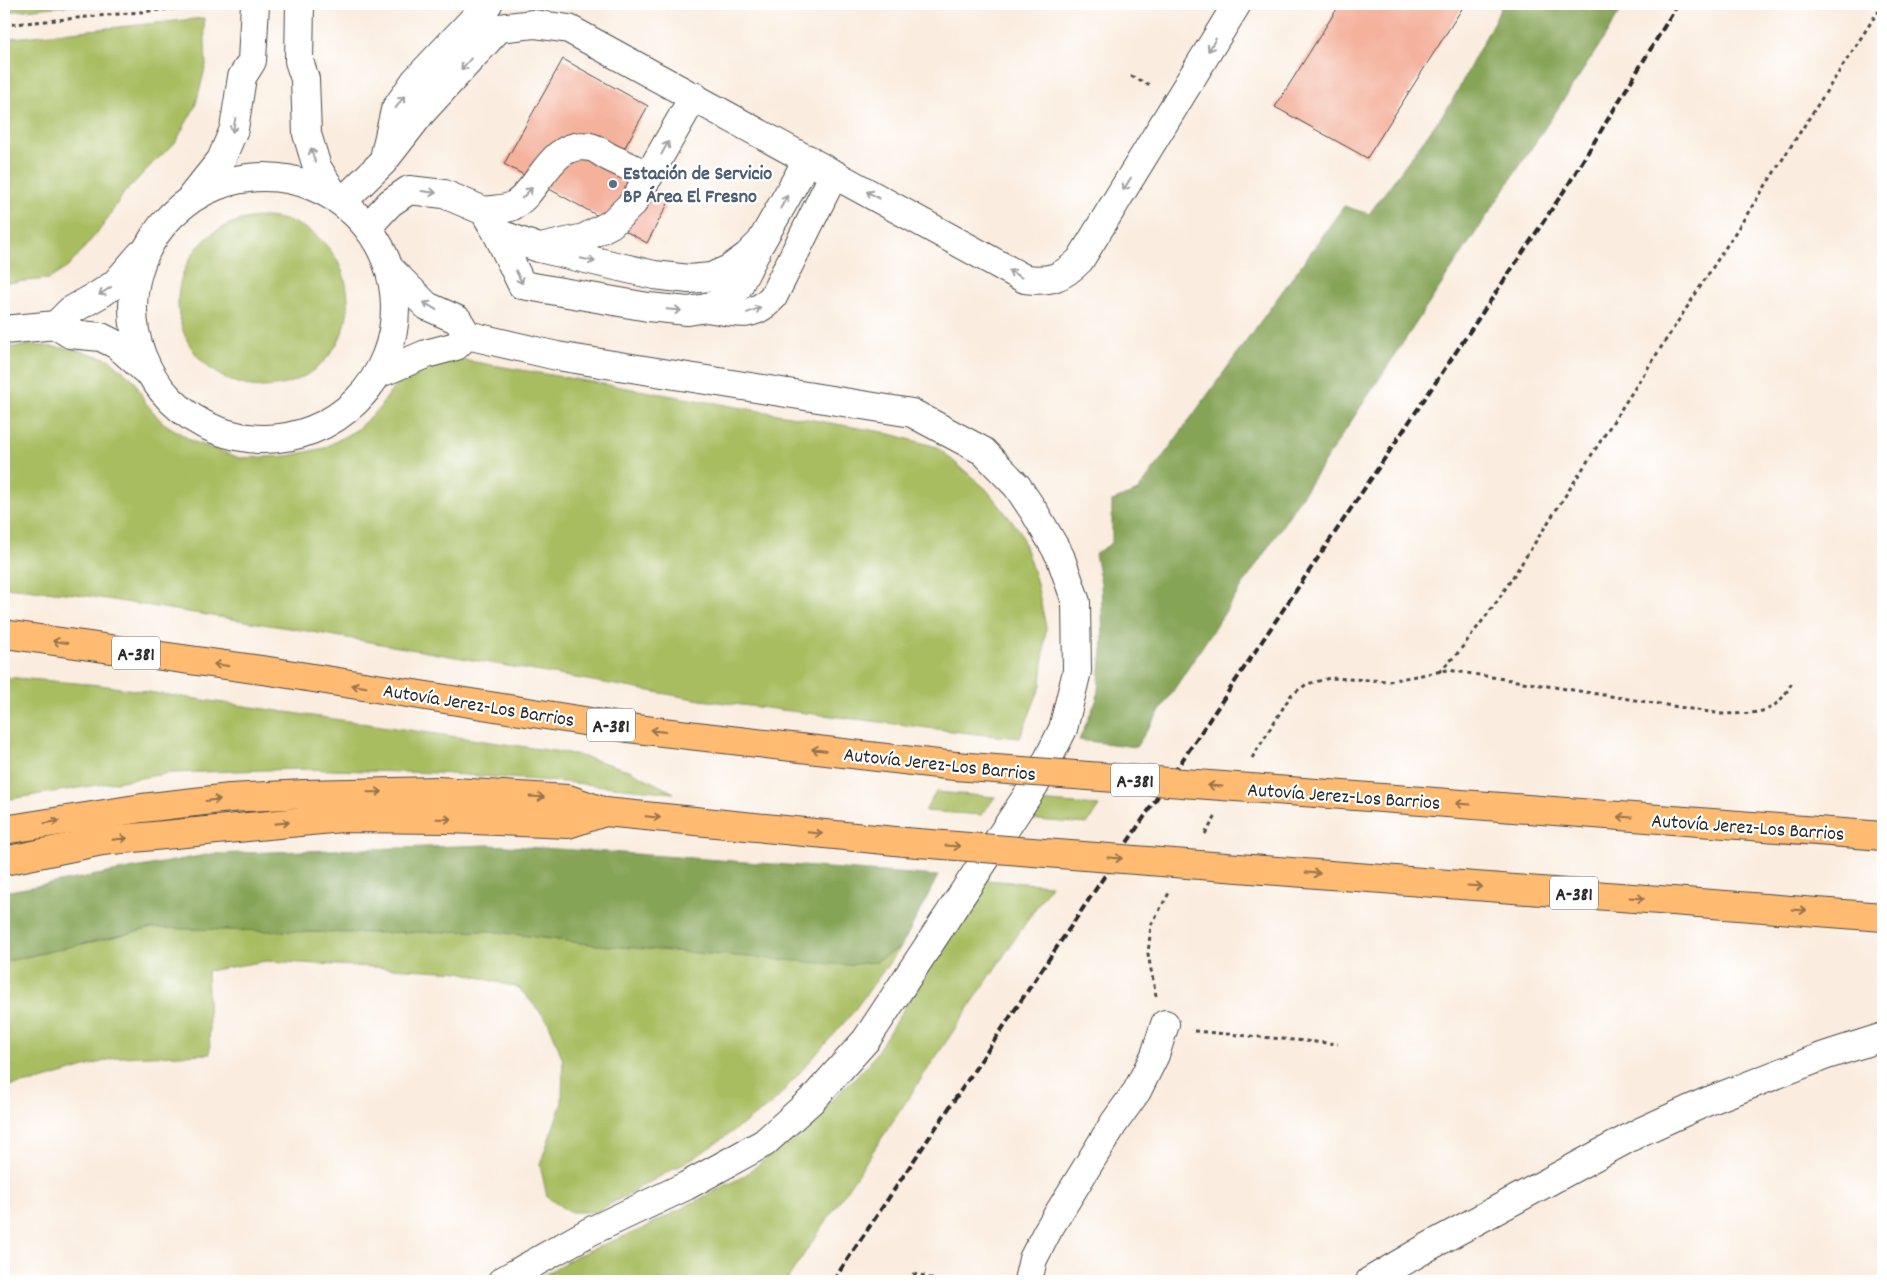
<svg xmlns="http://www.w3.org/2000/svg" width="1887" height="1285" font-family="Dekko,sans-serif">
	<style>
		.green { fill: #a8bd61; stroke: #6a7446 }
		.forest { fill: #86a457; stroke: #586841 }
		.building { fill: #f4b29d }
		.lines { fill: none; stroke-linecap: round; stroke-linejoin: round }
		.minor-casing { stroke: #4a4846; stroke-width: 30 }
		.highway-casing { stroke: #4a4846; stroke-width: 30 }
		.path { stroke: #4a4846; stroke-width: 3; stroke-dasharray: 4 4; stroke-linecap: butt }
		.minor { stroke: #fff; stroke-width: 28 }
		.highway { stroke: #ffbb71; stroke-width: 28 }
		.rail { stroke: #2b2b2b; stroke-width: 4; stroke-dasharray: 8 4; stroke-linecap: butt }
		.highway-bridge-casing { stroke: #4a4846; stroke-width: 30; stroke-linecap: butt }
		.highway-bridge { stroke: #ffbb71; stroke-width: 28 }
		.oneway { stroke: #a0a0a0 }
		.oneway2 { stroke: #95734e }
		.service-dot { fill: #5c6f8a; stroke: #fff; stroke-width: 2 }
		.labels { text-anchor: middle; stroke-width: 4.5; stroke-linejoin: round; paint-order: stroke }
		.shield { fill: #fff; stroke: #6b6b6b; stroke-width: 1 }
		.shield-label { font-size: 19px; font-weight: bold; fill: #2b2b2b }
		.service-label { font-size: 20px; font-weight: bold; fill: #4e5e75; stroke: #fff; text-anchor: start }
		.street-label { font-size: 20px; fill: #2b2b2b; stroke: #fff }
	</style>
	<rect width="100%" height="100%" fill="#fff"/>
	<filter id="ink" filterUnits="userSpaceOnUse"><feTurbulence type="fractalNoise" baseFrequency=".02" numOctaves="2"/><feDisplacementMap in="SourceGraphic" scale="10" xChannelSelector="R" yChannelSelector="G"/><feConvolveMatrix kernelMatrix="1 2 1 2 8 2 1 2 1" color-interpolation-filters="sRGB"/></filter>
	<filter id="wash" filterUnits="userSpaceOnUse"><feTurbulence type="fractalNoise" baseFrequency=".0096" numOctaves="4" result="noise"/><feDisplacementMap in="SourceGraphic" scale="20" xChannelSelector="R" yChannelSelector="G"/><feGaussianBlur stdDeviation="1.12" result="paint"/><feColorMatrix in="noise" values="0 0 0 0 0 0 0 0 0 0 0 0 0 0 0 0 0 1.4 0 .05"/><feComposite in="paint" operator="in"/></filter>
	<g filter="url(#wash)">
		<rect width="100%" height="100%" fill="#faecde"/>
		<g class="green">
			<path d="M 4,4 L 85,4 L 4,12 Z"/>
			<path d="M 204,18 L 206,65 L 195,107 L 175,143 L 153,163 L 124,193 L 102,227 L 68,267 L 49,279 L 4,283 L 4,39 Z"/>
			<circle cx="263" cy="302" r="85"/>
			<path d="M 33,345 L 73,349 L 109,359 L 134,380 L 145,402 L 162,422 L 194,442 L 240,458 L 288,456 L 324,448 L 356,430 L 378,410 L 399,380 L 430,362 L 463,360 L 883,432 L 937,447 L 986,489 L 1020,531 L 1036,580 L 1046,627 L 1041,685 L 1020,738 L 977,734 L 701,700 L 307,631 L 75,594 L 4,587 L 4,348 Z"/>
			<path d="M 4,677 L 100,685 L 574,754 L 629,770 L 674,793 L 564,782 L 437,773 L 299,769 L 171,773 L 4,800 Z"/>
			<path d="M 936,792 L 995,797 L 982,815 L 925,811 Z"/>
			<path d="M 1038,801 L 1099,806 L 1087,824 L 1024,819 Z"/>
			<path d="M 985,880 L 1051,885 L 786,1281 L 534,1281 L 576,1256 L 644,1228 L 744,1176 L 792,1138 L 869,1064 Z"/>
			<path d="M 152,928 L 355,933 L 490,931 L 597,945 L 875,962 L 901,947 L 850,1016 L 772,1104 L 700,1154 L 596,1212 L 569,1212 L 547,1197 L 540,1164 L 562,1103 L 563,1060 L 548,1021 L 519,988 L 460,972 L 266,961 L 207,971 L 210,1054 L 118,1057 L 38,1081 L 4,1087 L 4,962 Z"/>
		</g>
		<g class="forest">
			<path d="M 1503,4 L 1625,4 L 1597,49 L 1136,747 L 1079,740 L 1097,699 L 1103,641 L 1101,583 L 1095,554 L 1112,543 L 1112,501 L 1138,491 L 1344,206 L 1369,214 L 1451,103 Z"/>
			<path d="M 489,845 L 608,852 L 938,876 L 901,947 L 875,962 L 846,965 L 597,945 L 490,931 L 355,933 L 152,928 L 4,962 L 4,892 L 211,854 Z"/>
		</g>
		<g id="blocks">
			<g class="building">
				<path d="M 1340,4 L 1465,4 L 1367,158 L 1275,107 Z"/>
				<path d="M 563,59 L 648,106 L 614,167 L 671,198 L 647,243 L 504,164 Z"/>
			</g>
		</g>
	</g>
	<g filter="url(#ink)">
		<use href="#blocks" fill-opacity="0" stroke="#4a4846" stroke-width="1"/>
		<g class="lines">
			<g class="minor-casing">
				<g id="minor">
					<path d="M 300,4 L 299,61 L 305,79 L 307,134 L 317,167 L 336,198"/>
					<path d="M 385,154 L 395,110 L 415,81 L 488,4"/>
					<circle cx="264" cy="308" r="131"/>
					<path d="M 192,196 L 221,160 L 234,129 L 242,77 L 252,61 L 255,4"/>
					<path d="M 342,202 L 383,162 L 422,112 L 499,28 L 534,24 L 569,29 L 1025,279 C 1050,282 1062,278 1080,260 L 1237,4"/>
					<path d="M 484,211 C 493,209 507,210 514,205 C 540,190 551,139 590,147 C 596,148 602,153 607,156 C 621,163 635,169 649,176"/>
					<path d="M 374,220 L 390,203 L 409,190 L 444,194 L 484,211 L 497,233 L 539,248 L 654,275 L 689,279 L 711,277 L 729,269 L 747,256 L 761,242 L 808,159"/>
					<path d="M 497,233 L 522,285 L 648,307 L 688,311 L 707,308 L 724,300 L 738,287 L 757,250"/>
					<path d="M 545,247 L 584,238 L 611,224 L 633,203 L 694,96"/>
					<path d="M 389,268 L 427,306 L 458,320 L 467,335 L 557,356 L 912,413 L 983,451 L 1017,486 L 1035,513 L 1060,556 L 1076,602 L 1077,671 L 1063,729 L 1037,781 L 866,1040 L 813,1099 L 764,1143 L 686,1186 L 591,1231 L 502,1281"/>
					<path d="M 707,308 C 735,312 751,321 773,297 L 834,174"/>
					<path d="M 56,325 L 70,311 L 100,294 L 115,284 L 140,255"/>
					<path d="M 4,330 L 56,325 L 70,334 L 101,337 L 117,345 L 145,370"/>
					<path d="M 378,374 L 426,354 L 456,346 L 467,335"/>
					<path d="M 1028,1281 L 1033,1259 L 1048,1230 L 1114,1123 L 1137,1091 L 1155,1055 L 1165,1024"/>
					<path d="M 1370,1281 L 1428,1247 L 1640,1132 L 1706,1102 L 1824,1056 L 1883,1037"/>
				</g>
			</g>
			<g class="highway-casing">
				<g id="highway">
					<path d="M 4,634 L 269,671 L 628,728 L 955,766"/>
					<path d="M 1316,793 L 1883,836"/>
					<path d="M 4,830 L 142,808 L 230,798 L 305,794 L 438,791 L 568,799 L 605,812 L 905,842"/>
					<path d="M 4,861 L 102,841 L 342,818 L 449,819 L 568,824 L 605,812"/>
					<path d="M 1264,870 L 1883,917"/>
				</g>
			</g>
			<g class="path">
				<path d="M 4,25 L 223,4"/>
				<path d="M 1131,76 L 1151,86"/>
				<path d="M 1439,672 L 1457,654 L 1496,603 L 1877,13 L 1883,9"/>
				<path d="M 1252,758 L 1291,695 L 1307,684 L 1330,678 L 1389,681 L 1448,670 L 1722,714 C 1759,713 1776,716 1793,680"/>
				<path d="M 1205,834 L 1216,816"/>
				<path d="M 1156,996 L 1148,954 L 1151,925 L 1169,893"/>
				<path d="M 1194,1031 L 1338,1044"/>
				<path d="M 909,1281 L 913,1274 L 925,1276 L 936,1281"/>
			</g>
			<use href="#minor" class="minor"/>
			<use href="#highway" class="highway"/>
			<path class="rail" d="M 833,1281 L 1568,185 L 1678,4"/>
			<g class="highway-bridge-casing">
				<g id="highway-bridge">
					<path d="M 955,766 L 1316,793"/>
					<path d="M 905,842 L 1264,870"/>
				</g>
			</g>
			<use href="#highway-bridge" class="highway-bridge"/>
		</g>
		<defs><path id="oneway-shaft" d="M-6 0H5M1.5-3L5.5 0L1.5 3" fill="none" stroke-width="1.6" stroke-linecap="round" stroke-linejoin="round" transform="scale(1.25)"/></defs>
		<g class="oneway">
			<use href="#oneway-shaft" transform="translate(1212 45) rotate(121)"/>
			<use href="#oneway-shaft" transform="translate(466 64) rotate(132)"/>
			<use href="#oneway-shaft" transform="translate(400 102) rotate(-55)"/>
			<use href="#oneway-shaft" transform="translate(234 125) rotate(102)"/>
			<use href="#oneway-shaft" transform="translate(665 148) rotate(-61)"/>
			<use href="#oneway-shaft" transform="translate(313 155) rotate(-107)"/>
			<use href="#oneway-shaft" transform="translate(1127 184) rotate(122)"/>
			<use href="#oneway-shaft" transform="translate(429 192) rotate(7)"/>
			<use href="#oneway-shaft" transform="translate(527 193) rotate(-46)"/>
			<use href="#oneway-shaft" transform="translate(873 195) rotate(-151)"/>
			<use href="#oneway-shaft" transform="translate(784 202) rotate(-61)"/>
			<use href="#oneway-shaft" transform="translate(588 260) rotate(13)"/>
			<use href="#oneway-shaft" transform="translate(1015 274) rotate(-151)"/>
			<use href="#oneway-shaft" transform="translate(519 277) rotate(63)"/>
			<use href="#oneway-shaft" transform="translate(105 291) rotate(146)"/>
			<use href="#oneway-shaft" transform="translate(430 306) rotate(-149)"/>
			<use href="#oneway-shaft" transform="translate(674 310) rotate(5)"/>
			<use href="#oneway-shaft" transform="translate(754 310) rotate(-22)"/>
		</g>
		<g class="oneway2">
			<use href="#oneway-shaft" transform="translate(60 642) rotate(-172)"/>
			<use href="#oneway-shaft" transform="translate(221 665) rotate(-172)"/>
			<use href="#oneway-shaft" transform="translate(359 686) rotate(-171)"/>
			<use href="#oneway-shaft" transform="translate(658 731) rotate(-173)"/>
			<use href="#oneway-shaft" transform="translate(819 750) rotate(-173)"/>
			<use href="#oneway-shaft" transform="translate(1215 786) rotate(-176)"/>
			<use href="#oneway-shaft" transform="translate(375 792) rotate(-1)"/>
			<use href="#oneway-shaft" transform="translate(537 797) rotate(3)"/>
			<use href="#oneway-shaft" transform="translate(213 800) rotate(-7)"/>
			<use href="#oneway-shaft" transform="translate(1463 804) rotate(-176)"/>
			<use href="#oneway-shaft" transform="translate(653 817) rotate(6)"/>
			<use href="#oneway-shaft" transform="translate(1625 817) rotate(-176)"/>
			<use href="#oneway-shaft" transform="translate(444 819) rotate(1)"/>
			<use href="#oneway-shaft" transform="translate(52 822) rotate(-9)"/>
			<use href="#oneway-shaft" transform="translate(282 823) rotate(-6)"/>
			<use href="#oneway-shaft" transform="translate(815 833) rotate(6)"/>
			<use href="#oneway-shaft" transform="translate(120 839) rotate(-6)"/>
			<use href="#oneway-shaft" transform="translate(953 846) rotate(4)"/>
			<use href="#oneway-shaft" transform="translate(1115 858) rotate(4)"/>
			<use href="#oneway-shaft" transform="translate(1313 873) rotate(4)"/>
			<use href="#oneway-shaft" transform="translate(1475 886) rotate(4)"/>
			<use href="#oneway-shaft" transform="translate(1637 898) rotate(4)"/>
			<use href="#oneway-shaft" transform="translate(1799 910) rotate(4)"/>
		</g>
	</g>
	<circle class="service-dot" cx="613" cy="184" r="5"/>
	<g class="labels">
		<g class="shield">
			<rect x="112" y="636.5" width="48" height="33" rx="4"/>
			<rect x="587" y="708.5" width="48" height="33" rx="4"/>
			<rect x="1111" y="763.5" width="48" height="33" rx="4"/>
			<rect x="1550" y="876.5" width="48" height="33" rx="4"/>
		</g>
		<g class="shield-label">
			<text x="136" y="660">A-381</text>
			<text x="611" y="732">A-381</text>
			<text x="1135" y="787">A-381</text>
			<text x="1574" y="900">A-381</text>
		</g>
		<g class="service-label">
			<text x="623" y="179">Estación de Servicio<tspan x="623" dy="23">BP Área El Fresno</tspan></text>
		</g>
		<g class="street-label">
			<text transform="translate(479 704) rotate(9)" y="7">Autovía Jerez-Los Barrios</text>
			<text transform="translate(940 763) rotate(6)" y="7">Autovía Jerez-Los Barrios</text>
			<text transform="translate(1344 795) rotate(4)" y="7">Autovía Jerez-Los Barrios</text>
			<text transform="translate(1748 826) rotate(4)" y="7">Autovía Jerez-Los Barrios</text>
		</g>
	</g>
	<rect width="1887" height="1285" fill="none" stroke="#fff" stroke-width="20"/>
</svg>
